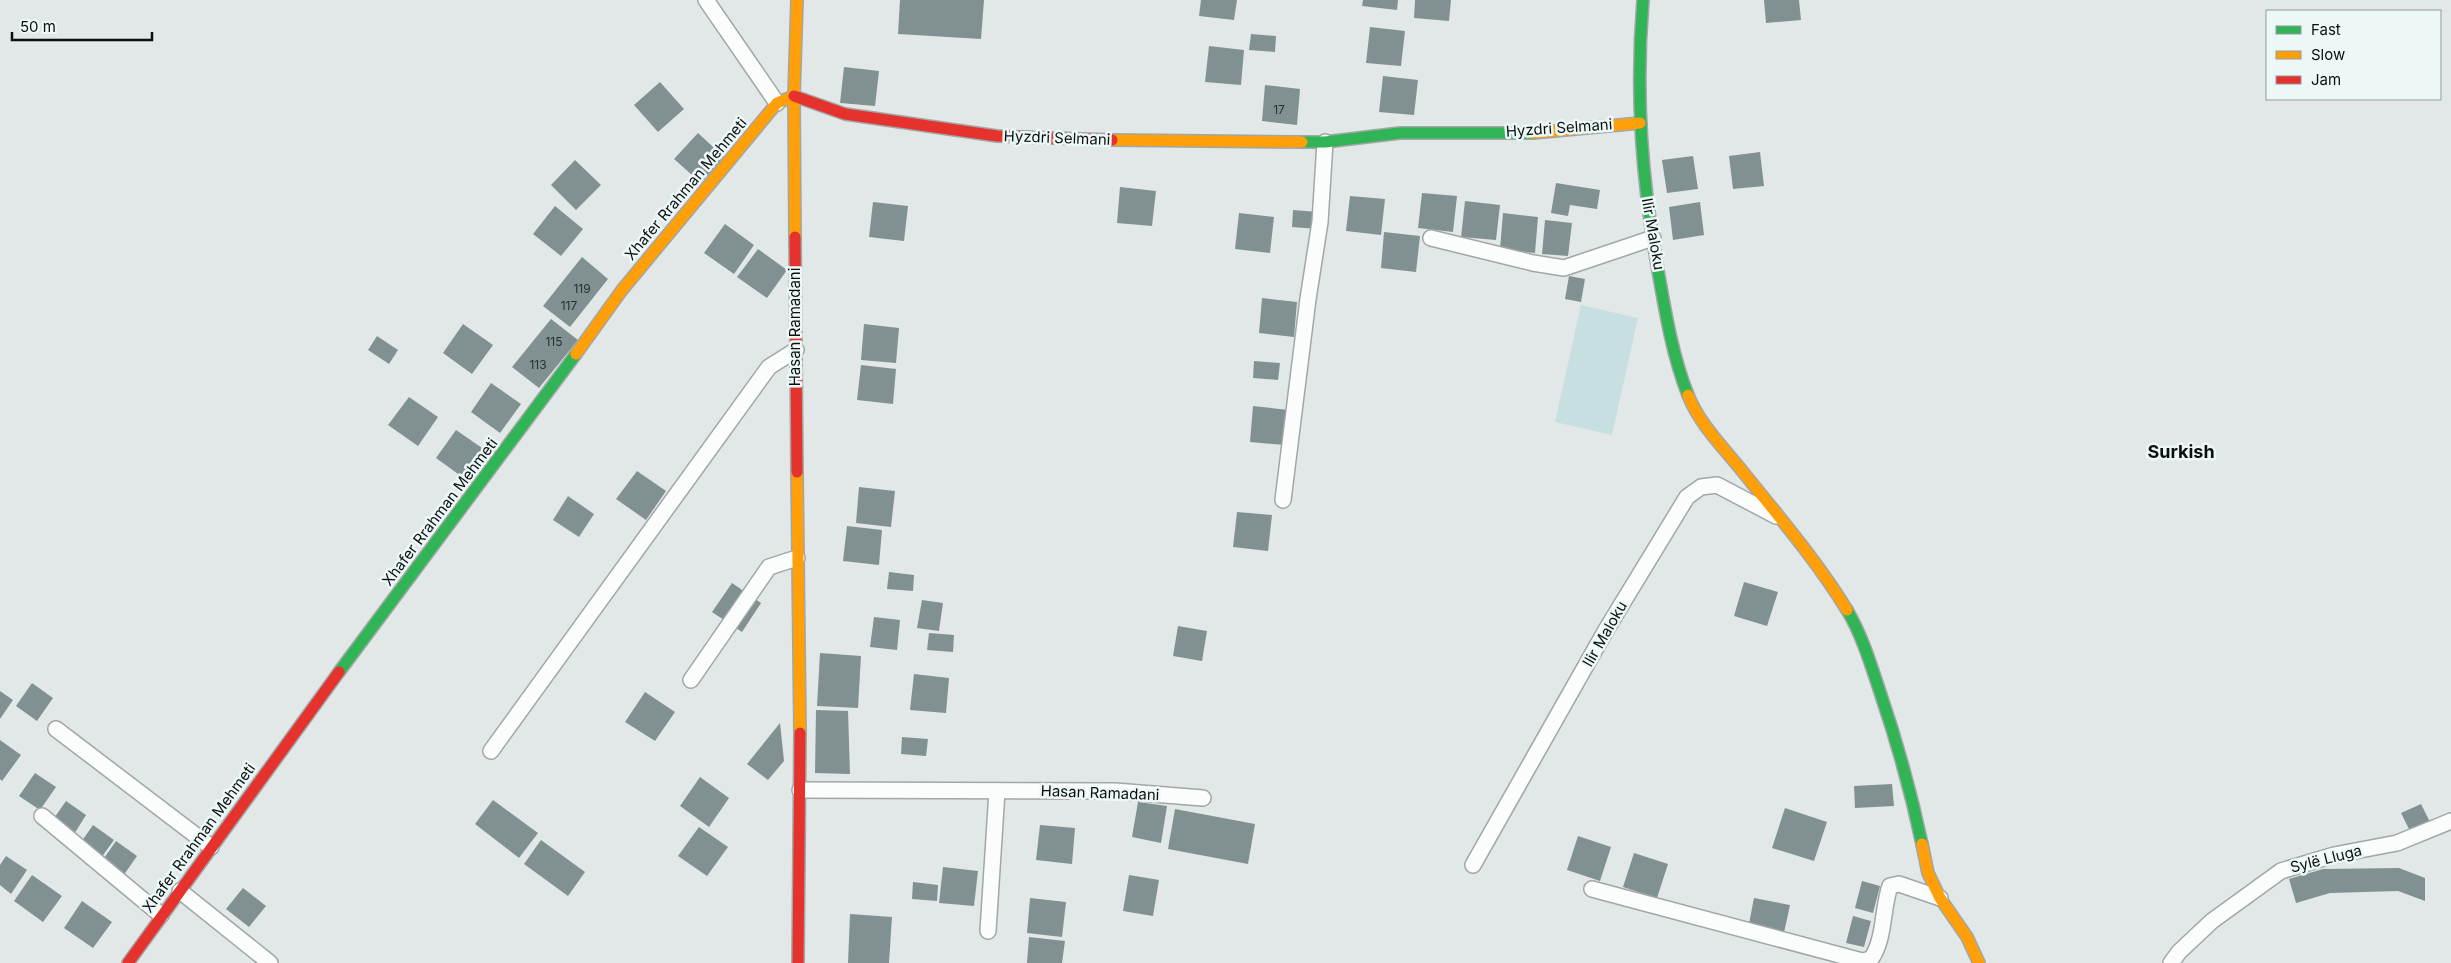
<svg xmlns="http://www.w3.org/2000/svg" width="2451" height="963" font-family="Inter,sans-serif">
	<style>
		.green { fill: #c8dfe1 }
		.building { fill: #819192 }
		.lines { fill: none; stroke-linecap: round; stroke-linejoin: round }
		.street-casing { stroke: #a1a6a6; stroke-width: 18 }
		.fast-casing { stroke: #a1a6a6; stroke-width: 14 }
		.slow-casing { stroke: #a1a6a6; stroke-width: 14 }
		.jam-casing { stroke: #a1a6a6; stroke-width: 14 }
		.street { stroke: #fbfcfc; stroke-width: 15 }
		.fast { stroke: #30b455; stroke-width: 11 }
		.slow { stroke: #ff9f0a; stroke-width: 11 }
		.jam { stroke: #e5322d; stroke-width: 11 }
		.labels { text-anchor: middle; stroke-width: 5; stroke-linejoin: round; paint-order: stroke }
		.number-label { font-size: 12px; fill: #283030 }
		.street-label { font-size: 15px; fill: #0b0f0f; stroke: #ecf7f8 }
		.quarter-label { font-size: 18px; font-weight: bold; fill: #0b0f0f; stroke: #ecf7f8 }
	</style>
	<rect width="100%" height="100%" fill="#e2e8e8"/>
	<path class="green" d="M 1581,305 L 1638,318 L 1612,435 L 1555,422 Z"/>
	<g class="building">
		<path d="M 900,0 L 984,0 L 981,39 L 898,34 Z"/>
		<path d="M 1201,0 L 1237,0 L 1234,20 L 1199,16 Z"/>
		<path d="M 1363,0 L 1398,0 L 1397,10 L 1362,6 Z"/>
		<path d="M 1415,0 L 1451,0 L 1449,21 L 1414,18 Z"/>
		<path d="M 1764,0 L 1799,0 L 1801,20 L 1766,23 Z"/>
		<path d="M 1370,27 L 1405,31 L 1401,66 L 1366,63 Z"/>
		<path d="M 1251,34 L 1276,36 L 1275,52 L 1249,50 Z"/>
		<path d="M 1209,46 L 1244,50 L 1241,85 L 1205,82 Z"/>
		<path d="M 844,67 L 879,71 L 875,106 L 840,103 Z"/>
		<path d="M 1383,76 L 1418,80 L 1414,115 L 1379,112 Z"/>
		<path d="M 660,82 L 684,109 L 658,132 L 634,105 Z"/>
		<path d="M 1265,85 L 1300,89 L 1297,125 L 1262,121 Z"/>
		<path d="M 698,133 L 724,157 L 701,183 L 674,159 Z"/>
		<path d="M 1760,152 L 1764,186 L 1733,189 L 1729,156 Z"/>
		<path d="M 1693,156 L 1698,189 L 1667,193 L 1662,160 Z"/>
		<path d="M 575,160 L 601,185 L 576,210 L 551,185 Z"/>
		<path d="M 1556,183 L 1600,190 L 1597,209 L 1570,205 L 1568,216 L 1551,213 Z"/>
		<path d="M 1120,187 L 1156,191 L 1152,226 L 1117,223 Z"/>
		<path d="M 1422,193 L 1457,196 L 1453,232 L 1418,228 Z"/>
		<path d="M 1350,196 L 1385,199 L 1381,235 L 1346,231 Z"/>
		<path d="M 1465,201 L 1500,205 L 1496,240 L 1461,237 Z"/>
		<path d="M 873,202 L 908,206 L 904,241 L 869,237 Z"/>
		<path d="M 1700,202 L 1704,235 L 1673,240 L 1669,207 Z"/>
		<path d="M 555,206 L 583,229 L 561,256 L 533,234 Z"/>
		<path d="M 1293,210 L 1318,212 L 1317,229 L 1292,227 Z"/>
		<path d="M 1239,213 L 1274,217 L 1270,253 L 1235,249 Z"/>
		<path d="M 1503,213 L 1538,217 L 1535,253 L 1500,249 Z"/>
		<path d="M 1545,220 L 1572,223 L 1568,256 L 1542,254 Z"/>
		<path d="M 725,224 L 754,245 L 734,274 L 704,253 Z"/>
		<path d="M 1384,232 L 1420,236 L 1416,272 L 1381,268 Z"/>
		<path d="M 758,249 L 787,270 L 767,298 L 737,277 Z"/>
		<path d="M 582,257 L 608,279 L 570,327 L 543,306 Z"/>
		<path d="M 1569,276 L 1585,279 L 1581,302 L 1565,299 Z"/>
		<path d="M 1262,298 L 1297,302 L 1294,337 L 1259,333 Z"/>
		<path d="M 551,319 L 578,340 L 539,388 L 512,367 Z"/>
		<path d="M 463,324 L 493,345 L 472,374 L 443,353 Z"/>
		<path d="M 864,324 L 899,328 L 896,363 L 861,360 Z"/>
		<path d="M 377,336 L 398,350 L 389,364 L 368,350 Z"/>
		<path d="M 1254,361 L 1280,363 L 1278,380 L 1253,378 Z"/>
		<path d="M 861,365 L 896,369 L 893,404 L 857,400 Z"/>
		<path d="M 491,383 L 521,404 L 500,433 L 471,412 Z"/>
		<path d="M 409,397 L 438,417 L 418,446 L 388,425 Z"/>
		<path d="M 1253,406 L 1289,410 L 1285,445 L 1250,442 Z"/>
		<path d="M 456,430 L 485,450 L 465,479 L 436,458 Z"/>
		<path d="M 637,471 L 666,491 L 646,520 L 616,499 Z"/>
		<path d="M 859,487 L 895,491 L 891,527 L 856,523 Z"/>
		<path d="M 568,496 L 594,514 L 579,537 L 553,520 Z"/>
		<path d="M 1237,512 L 1272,515 L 1268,551 L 1233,547 Z"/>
		<path d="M 847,526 L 882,530 L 879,565 L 843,561 Z"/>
		<path d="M 889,572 L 914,575 L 913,591 L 887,589 Z"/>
		<path d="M 1744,582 L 1778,592 L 1767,626 L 1734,616 Z"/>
		<path d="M 732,583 L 761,603 L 742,632 L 712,612 Z"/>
		<path d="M 922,600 L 943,603 L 939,631 L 917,628 Z"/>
		<path d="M 874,617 L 900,620 L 897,650 L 870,647 Z"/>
		<path d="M 1178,626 L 1207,631 L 1202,661 L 1173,656 Z"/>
		<path d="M 929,633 L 954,635 L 953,652 L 927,650 Z"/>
		<path d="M 820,653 L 861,656 L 858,708 L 817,706 Z"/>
		<path d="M 914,674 L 949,678 L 946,713 L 910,710 Z"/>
		<path d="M 32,683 L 53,698 L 37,721 L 16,706 Z"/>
		<path d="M 0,691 L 13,700 L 0,719 Z"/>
		<path d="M 645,692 L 675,712 L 655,741 L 625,722 Z"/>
		<path d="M 816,710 L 848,711 L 850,774 L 815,773 Z"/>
		<path d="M 780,723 L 784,761 L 768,780 L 747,764 Z"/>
		<path d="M 902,737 L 928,739 L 926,756 L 901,754 Z"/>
		<path d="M 0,740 L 21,755 L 2,781 L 0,779 Z"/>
		<path d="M 35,773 L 56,787 L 40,810 L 19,796 Z"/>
		<path d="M 700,777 L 729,798 L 709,827 L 680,806 Z"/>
		<path d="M 1892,784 L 1894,806 L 1855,808 L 1854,786 Z"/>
		<path d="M 493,800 L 538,833 L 519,858 L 475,824 Z"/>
		<path d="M 66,801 L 86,815 L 71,839 L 50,824 Z"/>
		<path d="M 1138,802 L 1167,806 L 1161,843 L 1132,837 Z"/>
		<path d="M 2421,804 L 2431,824 L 2411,833 L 2401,813 Z"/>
		<path d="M 1785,808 L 1827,822 L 1814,861 L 1772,848 Z"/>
		<path d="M 1175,809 L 1255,824 L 1248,864 L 1168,849 Z"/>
		<path d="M 93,825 L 114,840 L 98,862 L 77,848 Z"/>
		<path d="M 1040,825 L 1075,828 L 1072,864 L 1036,860 Z"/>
		<path d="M 699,827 L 728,847 L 707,876 L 678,856 Z"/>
		<path d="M 1578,836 L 1611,847 L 1600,881 L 1567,870 Z"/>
		<path d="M 541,840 L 585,872 L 568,896 L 524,864 Z"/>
		<path d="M 116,841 L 137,856 L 121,879 L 100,864 Z"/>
		<path d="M 1634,853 L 1668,864 L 1657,898 L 1623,887 Z"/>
		<path d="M 6,856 L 27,870 L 11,894 L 0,885 L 0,865 Z"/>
		<path d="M 943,867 L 978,871 L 974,906 L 939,903 Z"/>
		<path d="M 2399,868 L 2425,878 L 2425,901 L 2398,891 L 2330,893 L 2296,903 L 2289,879 L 2323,869 Z"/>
		<path d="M 32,875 L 62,896 L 43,922 L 14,901 Z"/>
		<path d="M 1129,875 L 1159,880 L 1153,916 L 1123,911 Z"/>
		<path d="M 1862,881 L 1880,886 L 1873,913 L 1855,908 Z"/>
		<path d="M 913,882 L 938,885 L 937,901 L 912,899 Z"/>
		<path d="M 243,888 L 266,906 L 249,927 L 226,909 Z"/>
		<path d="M 1030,898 L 1066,902 L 1062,937 L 1027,933 Z"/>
		<path d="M 1754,898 L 1790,905 L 1783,937 L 1748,929 Z"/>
		<path d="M 82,901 L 112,922 L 93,948 L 64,928 Z"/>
		<path d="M 850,914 L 892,917 L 889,963 L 848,963 Z"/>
		<path d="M 1853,916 L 1871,921 L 1864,947 L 1846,943 Z"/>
		<path d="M 1029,937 L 1065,941 L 1062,963 L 1027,963 Z"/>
	</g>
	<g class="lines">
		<g class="street-casing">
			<g id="street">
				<path d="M 706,0 L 777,103"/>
				<path d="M 1431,238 L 1533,263 L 1564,268 L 1653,238"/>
				<path d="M 1283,500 L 1308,299 L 1320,222 L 1325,142"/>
				<path d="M 691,680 L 769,567 L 797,558"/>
				<path d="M 56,729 L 211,847"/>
				<path d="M 491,751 L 769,367 L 796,350"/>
				<path d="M 800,790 L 1115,791 L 1203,798"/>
				<path d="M 42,816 L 161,915"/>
				<path d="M 1473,865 L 1606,630 L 1687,497 L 1701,487 L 1717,485 L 1776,516"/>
				<path d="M 1592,889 L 1862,961 L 1871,959 C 1885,939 1882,909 1890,886 L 1899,884 L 1940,898"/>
				<path d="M 180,891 L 270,963"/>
				<path d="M 988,931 L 997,791"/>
				<path d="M 2171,963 L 2179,952 L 2212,921 L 2281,871 L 2334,855 L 2397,843 L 2451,821"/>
			</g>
		</g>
		<g class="fast-casing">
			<g id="fast">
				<path d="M 1643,0 C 1635,96 1642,182 1659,276 C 1666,316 1673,357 1688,395"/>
				<path d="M 1302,142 L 1325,142 L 1400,133 L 1533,133"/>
				<path d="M 1847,610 C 1862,635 1871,665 1880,692 C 1897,742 1911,792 1922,844"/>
				<path d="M 339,672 L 576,354"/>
			</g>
		</g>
		<g class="slow-casing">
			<g id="slow">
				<path d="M 1533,133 L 1640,123"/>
				<path d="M 1112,140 L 1302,142"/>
				<path d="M 795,237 L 794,96 L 797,0"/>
				<path d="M 576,354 L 622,290 L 777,103 L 794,96"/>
				<path d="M 1688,395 C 1700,425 1723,447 1743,472 C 1780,518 1816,560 1847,610"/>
				<path d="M 797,472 L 800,733"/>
				<path d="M 1922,844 L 1928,873 L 1940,898 L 1967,937 L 1979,963"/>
			</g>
		</g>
		<g class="jam-casing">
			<g id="jam">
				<path d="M 794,96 L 845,114 L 997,136 L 1112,140"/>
				<path d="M 795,237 L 797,472"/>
				<path d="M 128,963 L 339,672"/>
				<path d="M 798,963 L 800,733"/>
			</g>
		</g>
		<use href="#street" class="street"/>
		<use href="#fast" class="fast"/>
		<use href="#slow" class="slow"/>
		<use href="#jam" class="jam"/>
	</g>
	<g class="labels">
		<g class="number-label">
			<text x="1279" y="114">17</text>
			<text x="582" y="293">119</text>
			<text x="569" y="310">117</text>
			<text x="554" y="346">115</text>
			<text x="538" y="369">113</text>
		</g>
		<g class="street-label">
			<text transform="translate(1559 128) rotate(-4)" y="5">Hyzdri Selmani</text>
			<text transform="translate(1057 138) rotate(2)" y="5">Hyzdri Selmani</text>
			<text transform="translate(686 189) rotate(-50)" y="5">Xhafer Rrahman Mehmeti</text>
			<text transform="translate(1653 234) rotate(80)" y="5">Ilir Maloku</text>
			<text transform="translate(795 327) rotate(-90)" y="5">Hasan Ramadani</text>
			<text transform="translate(440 512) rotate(-53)" y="5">Xhafer Rrahman Mehmeti</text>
			<text transform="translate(1605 634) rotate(-60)" y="5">Ilir Maloku</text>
			<text transform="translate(1100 793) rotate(2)" y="5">Hasan Ramadani</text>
			<text transform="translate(199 838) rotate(-54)" y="5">Xhafer Rrahman Mehmeti</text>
			<text transform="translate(2326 859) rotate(-14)" y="5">Sylë Lluga</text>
		</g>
		<g class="quarter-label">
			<text x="2181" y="458">Surkish</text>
		</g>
	</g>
	<rect x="2266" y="10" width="175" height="90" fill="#ecf7f8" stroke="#929a9b"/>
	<rect x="2276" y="26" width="25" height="8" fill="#30b455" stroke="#929a9b"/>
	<text x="2311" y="35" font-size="15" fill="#0b0f0f">Fast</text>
	<rect x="2276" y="51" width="25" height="8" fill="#ff9f0a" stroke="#929a9b"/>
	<text x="2311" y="60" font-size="15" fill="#0b0f0f">Slow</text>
	<rect x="2276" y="76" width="25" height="8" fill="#e5322d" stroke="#929a9b"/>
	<text x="2311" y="85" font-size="15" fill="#0b0f0f">Jam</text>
	<path d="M12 32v8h140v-8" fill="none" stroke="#0b0f0f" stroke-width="2.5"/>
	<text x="20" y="32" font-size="15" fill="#0b0f0f" stroke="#ecf7f8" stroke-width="4" paint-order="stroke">50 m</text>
</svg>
